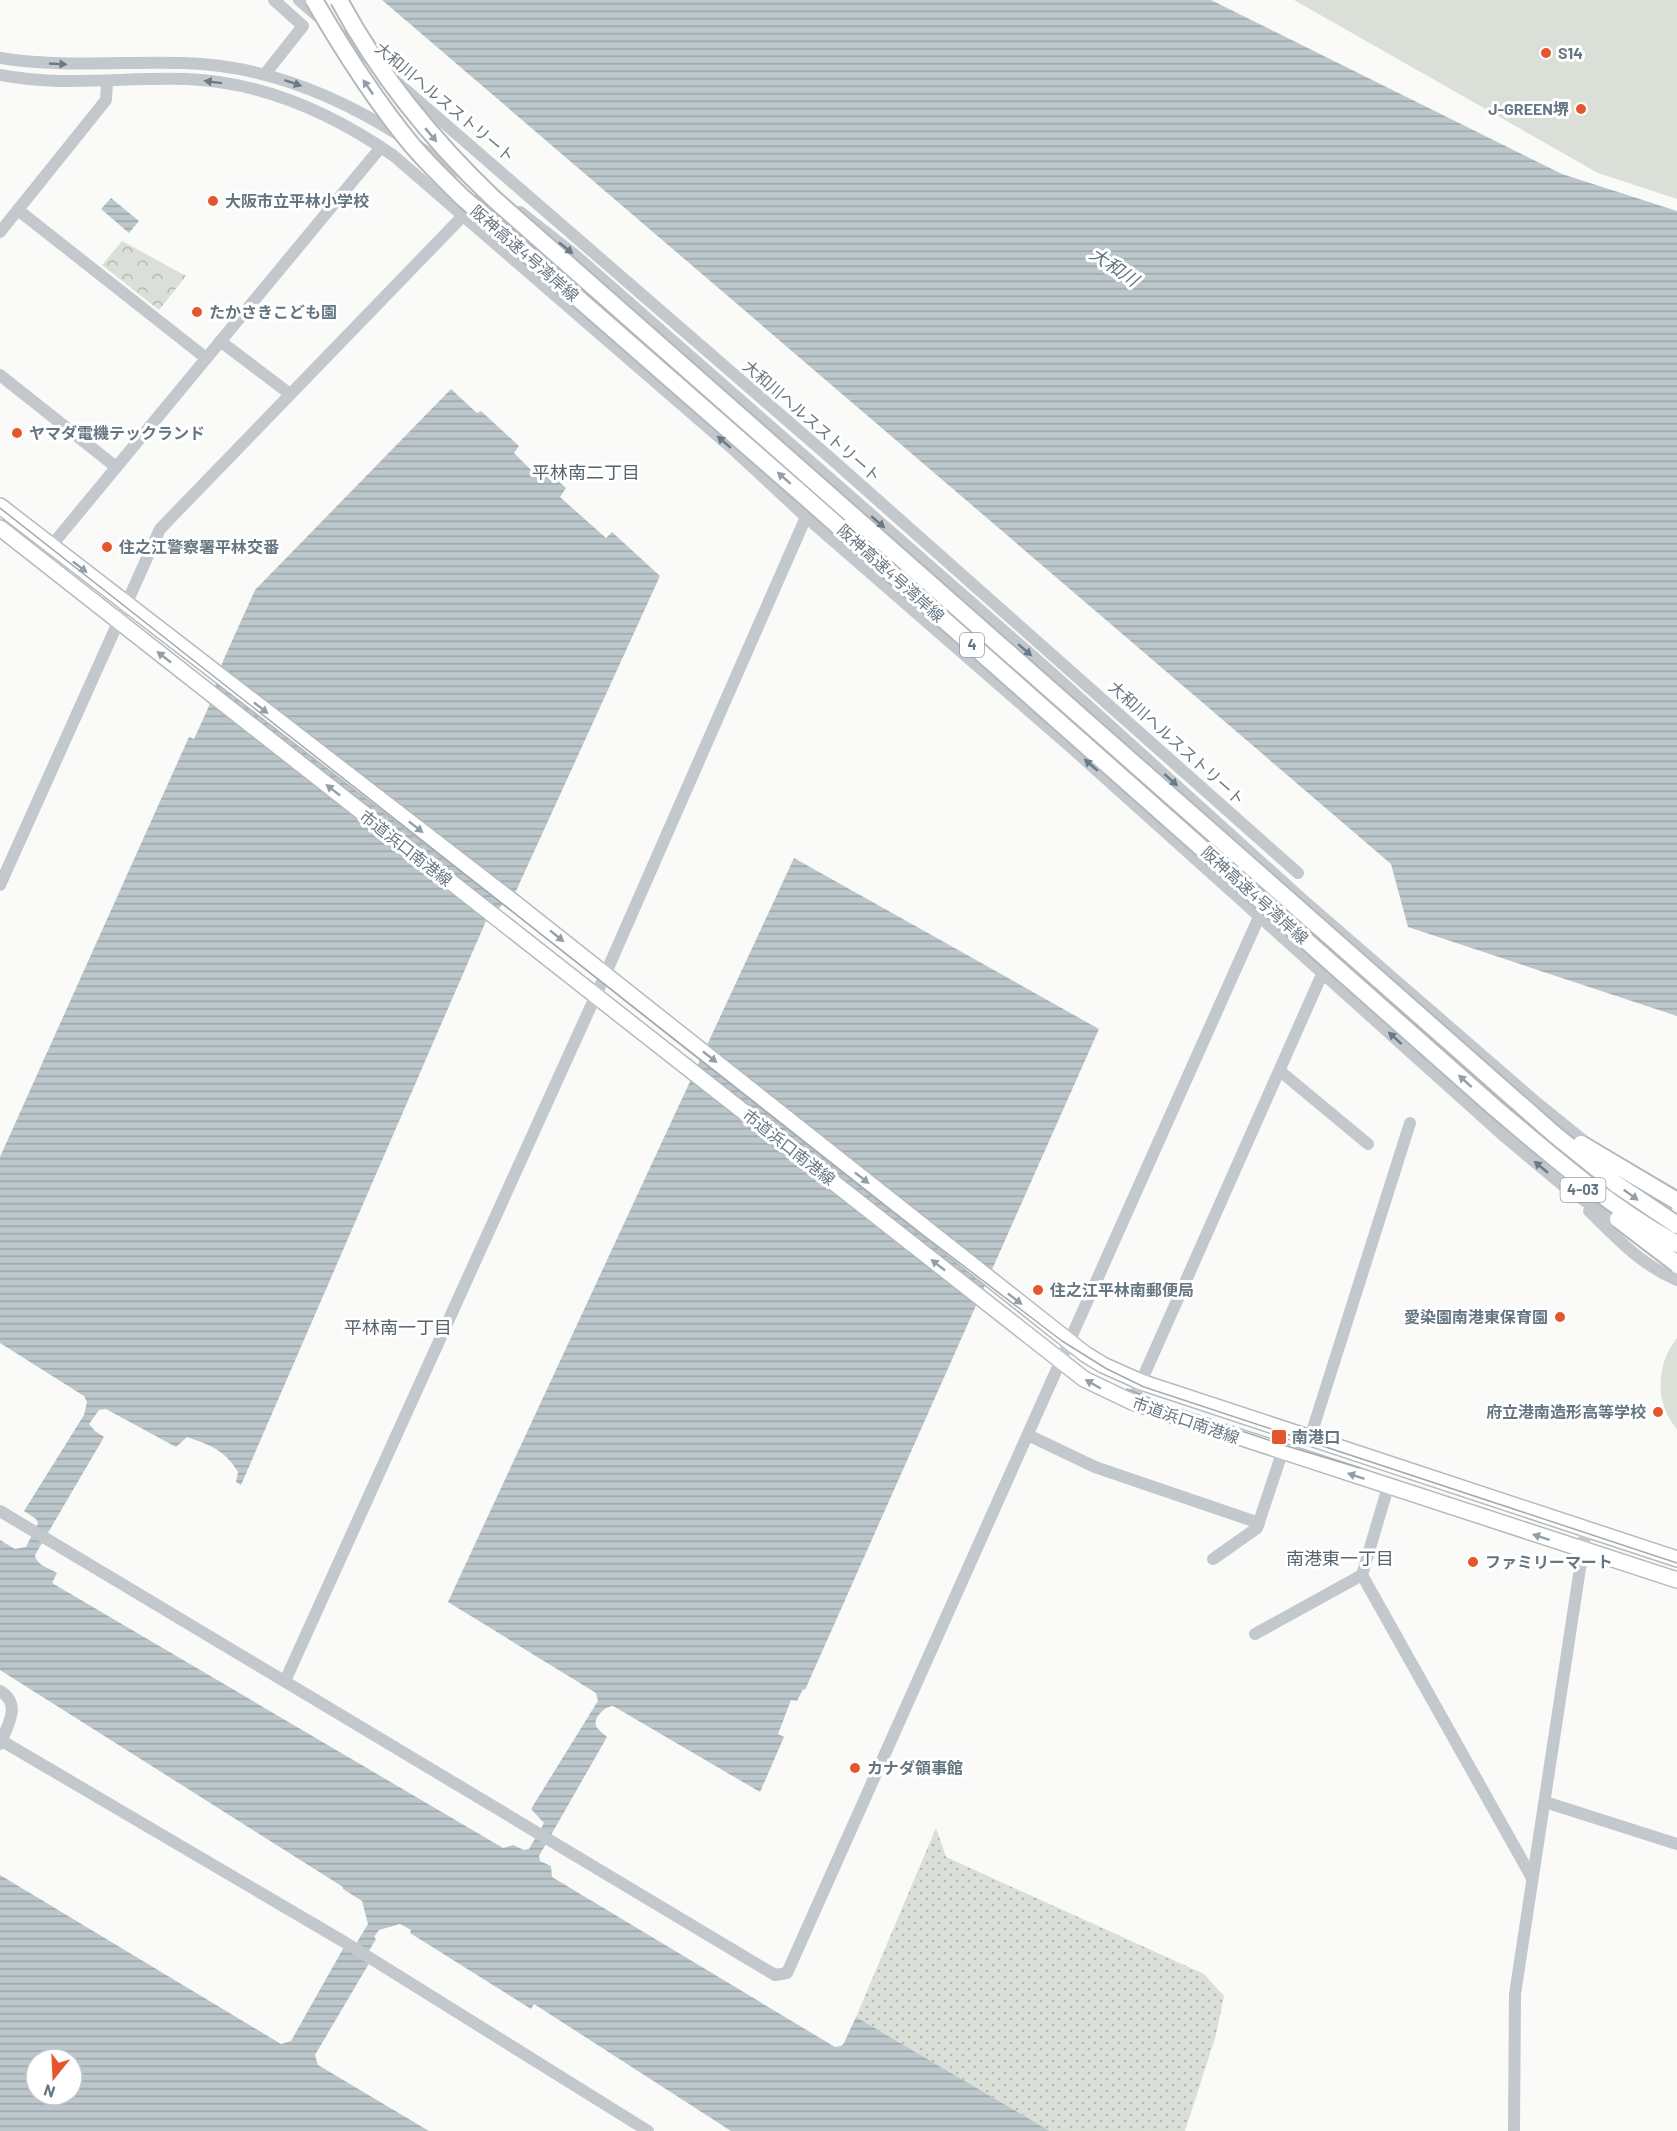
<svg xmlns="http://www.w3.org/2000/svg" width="1677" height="2131" font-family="Barlow,'Noto Sans JP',sans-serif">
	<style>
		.grass { fill: url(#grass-dots) }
		.park { fill: url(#park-crowns) }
		.pitch { fill: #dadfd7 }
		.water { fill: url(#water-rules); fill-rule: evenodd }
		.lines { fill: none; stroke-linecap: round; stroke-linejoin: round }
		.major-casing { stroke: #b5babe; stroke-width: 18 }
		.minor { stroke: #c3c8cc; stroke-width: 12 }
		.major { stroke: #fff; stroke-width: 15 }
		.tram { stroke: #a2aab0; stroke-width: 1.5 }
		.highway-bridge-casing { stroke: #b4b9bd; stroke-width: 20; stroke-linecap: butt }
		.highway-bridge { stroke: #fff; stroke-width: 16 }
		.oneway { fill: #6a7a87 }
		.oneway2 { fill: #939fa8 }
		.poi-dot { fill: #e4572e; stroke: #fff; stroke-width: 2 }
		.labels { text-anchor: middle; stroke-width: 6; stroke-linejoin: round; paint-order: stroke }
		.shield { fill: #fff; stroke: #939fa8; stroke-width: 1.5 }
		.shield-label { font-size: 15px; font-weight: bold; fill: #657683 }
		.poi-label { font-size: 16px; font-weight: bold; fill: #657683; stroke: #fff; text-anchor: start }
		.street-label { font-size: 16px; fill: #657683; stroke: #fff }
		.water-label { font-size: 18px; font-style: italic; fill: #60757c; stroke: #fff }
		.neighbourhood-label { font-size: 18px; fill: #57646e; stroke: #fff }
	</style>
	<defs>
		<pattern id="grass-dots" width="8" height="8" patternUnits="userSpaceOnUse" patternTransform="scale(1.5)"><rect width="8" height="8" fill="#dadfd7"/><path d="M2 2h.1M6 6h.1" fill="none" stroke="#b4b9b4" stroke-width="1.8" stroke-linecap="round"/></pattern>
		<pattern id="park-crowns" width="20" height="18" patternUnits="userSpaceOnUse" patternTransform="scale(1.5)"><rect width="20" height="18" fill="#dadfd7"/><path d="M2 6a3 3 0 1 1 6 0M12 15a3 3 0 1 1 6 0" fill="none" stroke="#b4b9b4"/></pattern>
		<pattern id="water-rules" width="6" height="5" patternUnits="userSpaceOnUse" patternTransform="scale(1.5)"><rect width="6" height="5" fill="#bbc7cb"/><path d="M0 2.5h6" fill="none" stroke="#9ca6aa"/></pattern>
	</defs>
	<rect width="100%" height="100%" fill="#fafaf8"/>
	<path class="grass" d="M 936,1828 L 946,1857 L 1204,1974 L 1224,1996 L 1216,2035 L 1185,2131 L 1050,2131 L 856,2017 Z"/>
	<path class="park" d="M 122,241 L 186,276 L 159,310 L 102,265 Z"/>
	<g class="pitch">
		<path d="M 1294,0 L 1677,0 L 1677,199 L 1598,173 Z"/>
		<path d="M 1677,1338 L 1677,1429 C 1654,1403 1656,1364 1677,1338 Z"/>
	</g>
	<g class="water">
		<path d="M 382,0 L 1211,0 L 1562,174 L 1677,211 L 1677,1016 L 1408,927 L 1391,864 Z"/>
		<path d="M 111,198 L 139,221 L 129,233 L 101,209 Z"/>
		<path d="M 451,389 L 477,413 L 481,411 L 519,446 L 514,453 L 538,477 L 539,476 L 544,479 L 549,473 L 566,488 L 560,497 L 606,538 L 612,532 L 660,576 L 516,891 L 486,921 L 241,1485 L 236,1482 L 238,1472 C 225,1450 210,1445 187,1437 L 176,1447 L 106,1409 L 99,1410 L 89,1424 L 95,1431 L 104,1437 L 35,1555 C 36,1565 49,1568 57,1573 L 52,1583 L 503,1848 L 513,1845 L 524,1850 L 529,1849 L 544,1823 L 531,1809 L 596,1704 L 598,1701 L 596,1693 L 448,1602 L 794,858 L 1099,1029 L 805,1690 L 803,1689 L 797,1701 L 791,1700 L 778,1734 L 784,1737 L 760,1792 L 613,1706 C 606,1706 593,1717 596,1726 C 598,1730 604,1734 607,1737 L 539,1856 L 540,1861 L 551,1866 L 552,1877 L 835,2047 L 841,2046 L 844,2043 L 856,2017 L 1050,2131 L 731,2131 L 534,2004 L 531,2009 L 410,1933 L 411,1930 L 400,1924 L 379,1930 L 374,1937 L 376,1939 L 369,1951 L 374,1955 L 315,2055 L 318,2065 L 429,2131 L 0,2131 L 0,1875 L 281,2044 L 291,2041 L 348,1940 L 356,1944 L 368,1924 L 362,1901 L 343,1889 L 343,1887 L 0,1670 L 0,1540 L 15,1549 L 26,1547 L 38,1523 L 36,1519 L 24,1511 L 84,1415 L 87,1402 L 84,1396 L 0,1343 L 0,1157 L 189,737 L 194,739 L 209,706 L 223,661 L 255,590 ZM 36,2059 L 72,2059 L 72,2095 L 36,2095 Z"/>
	</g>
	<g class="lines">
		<g class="major-casing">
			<g id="major">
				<path d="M 0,506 L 511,900 L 1085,1354 L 1103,1365 L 1141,1382 L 1677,1559"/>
				<path d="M 0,528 L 1084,1379 L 1132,1402 L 1677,1580"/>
			</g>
		</g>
		<g class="minor">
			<path d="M 299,0 L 321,19"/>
			<path d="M 337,32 L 372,61"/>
			<path d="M 0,58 C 61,68 122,61 184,63 C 262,65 334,94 399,135"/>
			<path d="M 265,74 L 303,26 L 274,0"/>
			<path d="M 0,75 C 62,87 124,77 187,79 C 263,82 332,113 394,156 L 734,450 L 806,517 L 1074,750 L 1505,1137 L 1566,1188 L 1624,1227"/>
			<path d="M 399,84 L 827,455 L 1298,873"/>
			<path d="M 419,147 L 463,174"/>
			<path d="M 18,210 L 206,358"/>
			<path d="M 520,212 L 575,255 L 1053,674 L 1303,900 L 1537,1103 L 1589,1145"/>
			<path d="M 0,232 L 106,100 L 107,81"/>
			<path d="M 220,341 L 290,394"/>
			<path d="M 0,375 L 116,467"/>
			<path d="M 52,545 L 381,147"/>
			<path d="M 0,885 L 160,529 L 488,190"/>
			<path d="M 1280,1071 L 1368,1144"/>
			<path d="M 1589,1211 C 1617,1238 1641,1265 1677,1280"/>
			<path d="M 1132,1402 L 1323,972"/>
			<path d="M 1028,1435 L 1095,1467 L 1259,1523"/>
			<path d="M 1310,1438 L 1410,1123"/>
			<path d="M 1388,1487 L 1362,1575 L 1532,1878"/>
			<path d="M 0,1511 L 775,1975 L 787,1973 L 1259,917 L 1298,896"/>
			<path d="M 1213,1559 L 1257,1528 L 1282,1453"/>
			<path d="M 1255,1634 L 1362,1575"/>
			<path d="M 285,1681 L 605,975 L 806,517 L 810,512"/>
			<path d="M 0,1691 C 22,1704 8,1725 0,1744"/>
			<path d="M 2,1741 L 346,1943 L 648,2131"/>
			<path d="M 1545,1802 L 1677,1844"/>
			<path d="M 1514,2131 L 1515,1994 L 1586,1529"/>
		</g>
		<use href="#major" class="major"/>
		<g class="tram">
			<path d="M 0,508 L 923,1235 L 1062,1341 L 1107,1369 L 1144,1387 L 1677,1563"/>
			<path d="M 1127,1389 L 1176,1409 L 1280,1444 L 1360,1468"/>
		</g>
		<g class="highway-bridge-casing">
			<g id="highway-bridge">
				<path d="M 314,0 C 343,50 374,99 411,144 C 427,163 445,180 462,197 L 811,502 L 1495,1108 C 1553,1157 1610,1207 1677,1244"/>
				<path d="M 339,0 C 379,75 433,141 494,199 L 1554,1134 L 1616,1184 L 1677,1225"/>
				<path d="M 1581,1144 L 1677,1201"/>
				<path d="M 1618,1219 L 1677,1264"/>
			</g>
		</g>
		<use href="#highway-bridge" class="highway-bridge"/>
	</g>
	<defs><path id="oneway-solid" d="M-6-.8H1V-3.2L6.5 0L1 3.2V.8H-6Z" transform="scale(1.5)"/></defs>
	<g class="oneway">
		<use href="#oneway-solid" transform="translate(58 64) rotate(3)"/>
		<use href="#oneway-solid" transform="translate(213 82) rotate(-173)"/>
		<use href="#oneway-solid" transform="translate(293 83) rotate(19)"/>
		<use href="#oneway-solid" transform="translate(566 248) rotate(39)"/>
		<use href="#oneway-solid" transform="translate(724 442) rotate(-139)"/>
		<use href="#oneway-solid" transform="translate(878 522) rotate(41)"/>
		<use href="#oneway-solid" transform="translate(1025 650) rotate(41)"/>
		<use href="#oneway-solid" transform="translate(1091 765) rotate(-139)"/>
		<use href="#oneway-solid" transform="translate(1171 780) rotate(42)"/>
		<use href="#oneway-solid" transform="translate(1395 1038) rotate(-138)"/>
		<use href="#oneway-solid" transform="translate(1541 1167) rotate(-140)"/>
	</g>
	<g class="oneway2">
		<use href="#oneway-solid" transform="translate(368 87) rotate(-124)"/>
		<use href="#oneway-solid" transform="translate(431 135) rotate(50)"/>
		<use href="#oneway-solid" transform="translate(784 478) rotate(-139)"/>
		<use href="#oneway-solid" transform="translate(80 567) rotate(38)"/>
		<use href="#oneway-solid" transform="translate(164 657) rotate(-142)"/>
		<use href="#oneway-solid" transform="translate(261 708) rotate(38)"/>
		<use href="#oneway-solid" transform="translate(333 790) rotate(-142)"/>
		<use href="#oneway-solid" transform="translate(416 827) rotate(38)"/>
		<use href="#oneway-solid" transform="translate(557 936) rotate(39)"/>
		<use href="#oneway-solid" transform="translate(710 1057) rotate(38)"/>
		<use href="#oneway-solid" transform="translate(1465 1081) rotate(-138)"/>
		<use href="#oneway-solid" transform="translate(862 1178) rotate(38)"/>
		<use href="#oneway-solid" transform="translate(1631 1195) rotate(36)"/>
		<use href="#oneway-solid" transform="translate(938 1265) rotate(-142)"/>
		<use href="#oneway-solid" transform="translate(1015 1299) rotate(38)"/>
		<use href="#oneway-solid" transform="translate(1093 1384) rotate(-150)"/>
		<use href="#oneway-solid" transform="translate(1356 1476) rotate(-162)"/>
		<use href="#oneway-solid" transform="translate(1541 1537) rotate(-162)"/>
	</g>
	<g class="poi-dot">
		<circle cx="1546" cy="53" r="6"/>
		<circle cx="1581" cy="109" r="6"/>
		<circle cx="213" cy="201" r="6"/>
		<circle cx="197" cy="312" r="6"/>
		<circle cx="17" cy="433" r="6"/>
		<circle cx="107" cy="547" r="6"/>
		<circle cx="1038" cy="1290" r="6"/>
		<circle cx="1560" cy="1317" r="6"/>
		<circle cx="1658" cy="1412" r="6"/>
		<rect x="1271" y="1429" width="16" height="16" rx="3"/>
		<circle cx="1473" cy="1562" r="6"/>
		<circle cx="855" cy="1768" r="6"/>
	</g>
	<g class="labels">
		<g class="shield">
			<rect x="960" y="633" width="24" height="24" rx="4.5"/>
			<rect x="1560.5" y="1178" width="45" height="24" rx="4.5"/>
		</g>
		<g class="shield-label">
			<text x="972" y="650">4</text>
			<text x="1583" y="1195">4-03</text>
		</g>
		<g class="poi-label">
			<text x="1558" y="59">S14</text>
			<text x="1569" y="115" text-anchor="end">J-GREEN堺</text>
			<text x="225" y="207">大阪市立平林小学校</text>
			<text x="209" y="318">たかさきこども園</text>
			<text x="29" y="439">ヤマダ電機テックランド</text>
			<text x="119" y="553">住之江警察署平林交番</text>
			<text x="1050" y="1296">住之江平林南郵便局</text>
			<text x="1548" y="1323" text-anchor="end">愛染園南港東保育園</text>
			<text x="1646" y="1418" text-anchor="end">府立港南造形高等学校</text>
			<text x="1292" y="1443">南港口</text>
			<text x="1485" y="1568">ファミリーマート</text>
			<text x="867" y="1774">カナダ領事館</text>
		</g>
		<g class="street-label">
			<text transform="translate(445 102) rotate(40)" y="6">大和川ヘルスストリート</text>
			<text transform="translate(525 253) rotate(41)" y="6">阪神高速4号湾岸線</text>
			<text transform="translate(812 421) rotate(41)" y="6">大和川ヘルスストリート</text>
			<text transform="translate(891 573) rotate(42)" y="6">阪神高速4号湾岸線</text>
			<text transform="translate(1177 743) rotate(42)" y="6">大和川ヘルスストリート</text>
			<text transform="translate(406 848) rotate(38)" y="6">市道浜口南港線</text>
			<text transform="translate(1255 895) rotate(42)" y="6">阪神高速4号湾岸線</text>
			<text transform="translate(789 1147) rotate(38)" y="6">市道浜口南港線</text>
			<text transform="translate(1186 1420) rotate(19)" y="6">市道浜口南港線</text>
		</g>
		<g class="water-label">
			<text transform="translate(1114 267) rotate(34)" y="6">大和川</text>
		</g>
		<g class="neighbourhood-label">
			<text x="586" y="479">平林南二丁目</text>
			<text x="398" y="1334">平林南一丁目</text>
			<text x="1340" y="1565">南港東一丁目</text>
		</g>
	</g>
	<g transform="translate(54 2077) rotate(198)"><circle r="28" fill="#ffffff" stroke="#c1c8cd" stroke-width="1.5"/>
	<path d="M0-4.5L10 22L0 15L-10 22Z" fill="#e4572e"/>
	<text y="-9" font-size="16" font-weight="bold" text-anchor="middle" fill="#657683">N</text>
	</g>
</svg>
